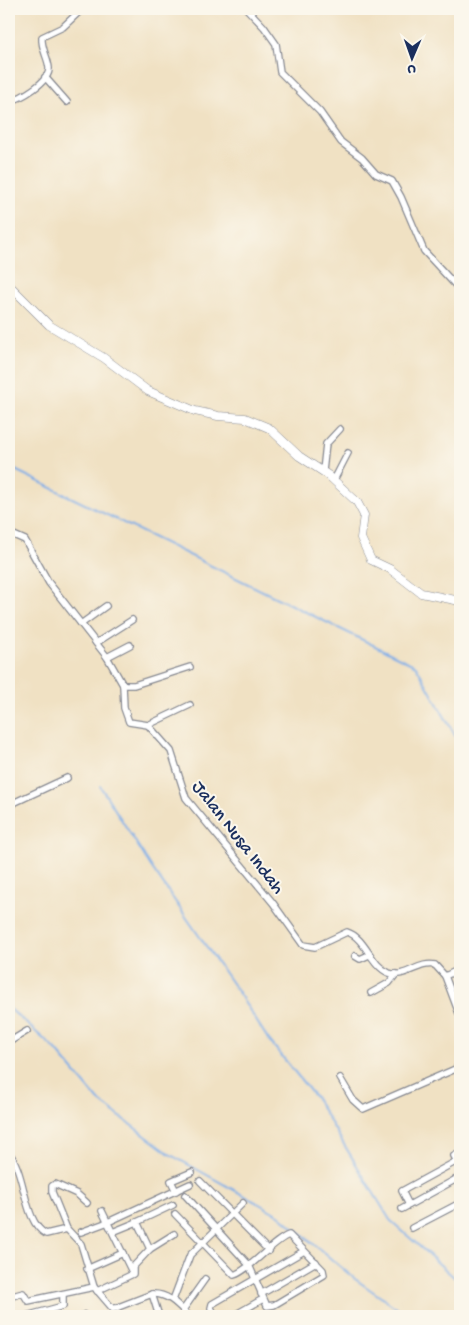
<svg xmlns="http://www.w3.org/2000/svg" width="469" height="1325" font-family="'Gochi Hand',sans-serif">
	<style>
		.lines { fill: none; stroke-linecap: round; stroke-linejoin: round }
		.stream { stroke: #7dade7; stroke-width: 2 }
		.minor-casing { stroke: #868890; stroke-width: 8 }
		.tertiary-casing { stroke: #868890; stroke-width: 9 }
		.minor { stroke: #fff; stroke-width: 5.5 }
		.tertiary { stroke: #fff; stroke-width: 8 }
		.labels { text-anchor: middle; stroke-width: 4; stroke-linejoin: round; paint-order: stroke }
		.street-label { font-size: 19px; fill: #1b2f5e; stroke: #fbf7ec }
	</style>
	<rect width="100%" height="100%" fill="#fbf7ec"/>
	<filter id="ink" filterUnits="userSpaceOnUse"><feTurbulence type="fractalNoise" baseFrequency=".02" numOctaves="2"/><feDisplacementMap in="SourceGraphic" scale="10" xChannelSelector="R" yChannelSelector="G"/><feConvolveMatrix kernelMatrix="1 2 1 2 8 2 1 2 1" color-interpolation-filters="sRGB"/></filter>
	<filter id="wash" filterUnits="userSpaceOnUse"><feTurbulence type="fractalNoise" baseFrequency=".0096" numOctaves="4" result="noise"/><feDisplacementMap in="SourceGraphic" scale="20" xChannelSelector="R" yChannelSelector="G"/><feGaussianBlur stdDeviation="1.12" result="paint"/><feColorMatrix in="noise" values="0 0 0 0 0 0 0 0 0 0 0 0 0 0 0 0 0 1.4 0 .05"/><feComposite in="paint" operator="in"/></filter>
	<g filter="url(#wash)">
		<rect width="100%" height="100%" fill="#f0e1c3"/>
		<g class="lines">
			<g class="stream">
				<path d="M 9,467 L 416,666 L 460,744"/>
				<path d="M 100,786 L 152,868 L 238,992 L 268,1039 L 315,1097 L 390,1220 L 456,1279 L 460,1287"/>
				<path d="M 9,1008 L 55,1049 L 99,1101 L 171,1155 L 279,1215 L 355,1279 L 408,1316"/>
			</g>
		</g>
	</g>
	<g filter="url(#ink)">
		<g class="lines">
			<g class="minor-casing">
				<g id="minor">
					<path d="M 247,9 L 264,27 L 276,44 L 280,72 L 320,112 L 341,142 L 362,158 L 376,174 L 392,181 L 401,197 L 424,251 L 460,290"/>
					<path d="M 45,77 L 67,102"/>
					<path d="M 9,101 C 20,99 50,82 49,68 C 48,57 41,49 42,37 L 63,27 L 82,9"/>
					<path d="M 323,471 L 326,444 L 340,429"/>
					<path d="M 334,480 L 348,453"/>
					<path d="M 9,533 L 25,540 L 49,583 L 107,657 L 123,685 L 124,708 L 129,722 L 148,725 L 171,751 L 186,798 L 273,903 L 303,945 L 315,947 L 347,932 C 366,938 370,965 389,973 C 405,979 419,961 435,965 L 445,976 L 460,1016"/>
					<path d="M 81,624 L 106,606"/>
					<path d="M 96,643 L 132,620"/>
					<path d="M 107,657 L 130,645"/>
					<path d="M 123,685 L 134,685 L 190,667"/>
					<path d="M 148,725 L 190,705"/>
					<path d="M 9,805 L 67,778"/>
					<path d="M 355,956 L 360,959 L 369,955"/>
					<path d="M 445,976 L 460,969"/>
					<path d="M 371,993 L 389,983 L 396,974"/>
					<path d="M 9,1042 L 27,1031"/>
					<path d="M 340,1078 L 353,1100 L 363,1109 L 460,1067"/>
					<path d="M 9,1153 C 26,1173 23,1222 46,1234 L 67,1229"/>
					<path d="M 460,1153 L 454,1156 L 460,1167"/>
					<path d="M 200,1181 L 269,1251"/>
					<path d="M 176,1191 L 171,1181 L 192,1172"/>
					<path d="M 87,1203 L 77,1194 L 55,1184 L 52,1186 L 52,1192 L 67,1229 L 81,1244 L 94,1287 L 113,1309 L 152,1294 L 159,1316"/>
					<path d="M 409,1205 L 402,1191 L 457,1161"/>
					<path d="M 402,1209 L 460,1177"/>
					<path d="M 102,1211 L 132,1272"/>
					<path d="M 175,1214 L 234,1275 C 250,1270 275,1239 289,1235 L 323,1270 L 324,1275 L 274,1305 L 267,1306 L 249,1265 L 185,1195"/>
					<path d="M 412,1228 L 460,1203"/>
					<path d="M 115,1231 L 137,1222"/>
					<path d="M 81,1232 L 108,1222 L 190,1184"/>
					<path d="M 150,1249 L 174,1234"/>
					<path d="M 87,1269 L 123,1253"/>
					<path d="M 97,1291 L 133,1274 L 133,1267 L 150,1249 L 137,1222 L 173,1205"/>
					<path d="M 152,1294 C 168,1293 178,1305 189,1316"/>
					<path d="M 261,1294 L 316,1262"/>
					<path d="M 9,1297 L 23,1293 L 28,1301 L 94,1287"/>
					<path d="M 173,1300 L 190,1255 L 243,1203"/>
					<path d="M 183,1310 L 205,1279"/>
					<path d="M 84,1315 L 85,1316"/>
					<path d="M 26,1316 L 63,1306 L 63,1296"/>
					<path d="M 216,1316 L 211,1308 L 212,1304 L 304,1251"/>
					<path d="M 233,1316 L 263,1299"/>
					<path d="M 384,1316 L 387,1316"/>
				</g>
			</g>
			<g class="tertiary-casing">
				<path id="tertiary" d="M 9,285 L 49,325 L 104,358 L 148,391 L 195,411 L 218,416 L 245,418 L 269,428 L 299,456 L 328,475 L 357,502 L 364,515 L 361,538 L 371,560 L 390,569 L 421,593 L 460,601"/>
			</g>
			<use href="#minor" class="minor"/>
			<use href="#tertiary" class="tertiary"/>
		</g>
	</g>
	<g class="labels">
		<g class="street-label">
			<text transform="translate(240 836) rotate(52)" y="7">Jalan Nusa Indah</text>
		</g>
	</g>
	<rect width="469" height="1325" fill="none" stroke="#fbf7ec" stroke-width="30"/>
	<g transform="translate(412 58) rotate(182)" stroke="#fbf7ec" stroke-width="4" paint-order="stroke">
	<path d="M0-4L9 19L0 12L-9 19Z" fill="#1b2f5e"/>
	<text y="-8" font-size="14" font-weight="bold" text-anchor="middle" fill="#1b2f5e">U</text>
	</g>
</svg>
